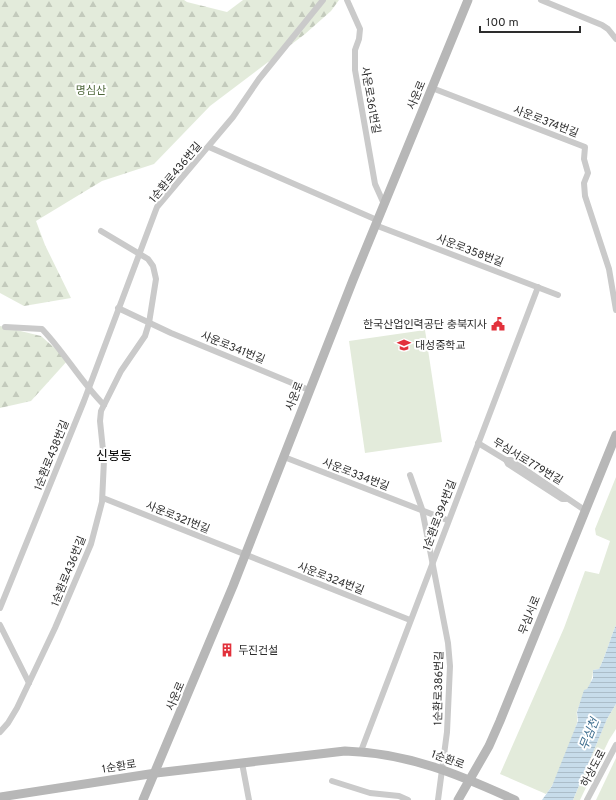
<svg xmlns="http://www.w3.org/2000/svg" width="616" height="800" font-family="Overpass,'Noto Sans KR',sans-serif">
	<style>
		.green { fill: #e3ebdb }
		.forest { fill: url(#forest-firs) }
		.water { fill: url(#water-rules) }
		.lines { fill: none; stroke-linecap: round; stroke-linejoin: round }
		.street { stroke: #cacaca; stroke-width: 6 }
		.secondary { stroke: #b7b7b7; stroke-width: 9 }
		.labels { text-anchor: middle; stroke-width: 4; stroke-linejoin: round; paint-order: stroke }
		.park-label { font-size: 11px; fill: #4f683b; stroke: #fff }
		.street-label { font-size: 11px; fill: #2d2d2d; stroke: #fff }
		.poi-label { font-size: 11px; fill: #2d2d2d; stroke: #fff; text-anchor: start }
		.water-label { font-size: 12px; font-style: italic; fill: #3d6d8e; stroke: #fff }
		.quarter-label { font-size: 13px; fill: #000; stroke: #fff }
	</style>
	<defs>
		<pattern id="forest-firs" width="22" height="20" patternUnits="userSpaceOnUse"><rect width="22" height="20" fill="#e3ebdb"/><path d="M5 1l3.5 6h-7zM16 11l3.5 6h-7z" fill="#c3cabc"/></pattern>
		<pattern id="water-rules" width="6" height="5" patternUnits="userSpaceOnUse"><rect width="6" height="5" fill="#c7dcea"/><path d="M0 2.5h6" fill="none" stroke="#abbdc9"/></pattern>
	</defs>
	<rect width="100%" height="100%" fill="#fff"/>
	<g class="green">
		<path d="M 425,330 L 442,442 L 365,453 L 349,341 Z"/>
		<path d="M 616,477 L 616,625 C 610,639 606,655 599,669 L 593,670 C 593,685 582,697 577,711 C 576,715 578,719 577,723 C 570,744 560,778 546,794 L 500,774 L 564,628 L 585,571 L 599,574 L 610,541 L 596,535 L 595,529 Z"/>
		<path d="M 616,704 L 616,729 L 609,740 L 580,800 L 573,800 L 607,719 Z"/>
		<path d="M 616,758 L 616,800 L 596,800 Z"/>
	</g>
	<g class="forest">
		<path d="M 0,0 L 184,0 L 187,2 L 227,12 L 243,0 L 339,0 L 331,11 L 305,34 L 210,106 L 154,164 L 102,181 L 36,221 L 45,245 L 71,298 L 24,306 L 0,293 Z"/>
		<path d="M 0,326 L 41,336 L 68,360 L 31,401 L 0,408 Z"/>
	</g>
	<path class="water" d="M 616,625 L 616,704 L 607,719 L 573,800 L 542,800 L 552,786 L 578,721 L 577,712 L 584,690 L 587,689 L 593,678 L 593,670 L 599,669 C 606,655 610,639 616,625 Z"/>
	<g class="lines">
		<g class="street">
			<path d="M 347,0 L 360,29 L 359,39 L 355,50 L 355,70 L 375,184 L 384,204"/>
			<path d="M 541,0 L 602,25 L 608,29 L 616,39"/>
			<path d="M 432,88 L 585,147 L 584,159 L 588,173 L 584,183 L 585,196 L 609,269 L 616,310"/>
			<path d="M 209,147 L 377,220"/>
			<path d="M 375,225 L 558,295"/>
			<path d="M 118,308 L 171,333 L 309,390"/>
			<path d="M 5,327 L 42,329 C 65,353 81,382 104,405"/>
			<path d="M 478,443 L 506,460 L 511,460 L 586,511"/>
			<path d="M 284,457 L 447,520"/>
			<path d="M 506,460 L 508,464 L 562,499 L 566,499"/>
			<path d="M 410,475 L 422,509 L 448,643 L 450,666 L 447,732 L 438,800"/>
			<path d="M 103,498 L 410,620"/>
			<path d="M 0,608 L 84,401 L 157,207 L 233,117 L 259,79 L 323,0"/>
			<path d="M 0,625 L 29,683"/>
			<path d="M 0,732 L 8,723 L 17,708 L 55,628 L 91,544 L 102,502 L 104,460 L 100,421 L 101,411 L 121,371 L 145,336 L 149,323 L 156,279 L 153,266 L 148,259 L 101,231"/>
			<path d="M 361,751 L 538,287"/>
			<path d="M 242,763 L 249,800"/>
			<path d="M 332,781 L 370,793 L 399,796 L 408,800"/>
			<path d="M 587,800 L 616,745"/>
		</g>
		<g class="secondary">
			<path d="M 0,797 L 156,773 L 345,751 C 408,753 458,774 515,800"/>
			<path d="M 143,800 L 233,586 L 353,280 L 468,0"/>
			<path d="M 458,800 L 489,746 L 500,721 L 616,435"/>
		</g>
	</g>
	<defs>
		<g id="civic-bare" transform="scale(1.08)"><path d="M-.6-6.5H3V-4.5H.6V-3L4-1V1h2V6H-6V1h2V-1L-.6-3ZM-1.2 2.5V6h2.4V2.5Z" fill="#e2313b" stroke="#fff" stroke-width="2.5" paint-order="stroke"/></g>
		<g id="school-bare" transform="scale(1.08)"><path d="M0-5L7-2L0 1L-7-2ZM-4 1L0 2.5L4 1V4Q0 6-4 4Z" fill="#e2313b" stroke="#fff" stroke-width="2.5" paint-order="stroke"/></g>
		<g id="building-bare" transform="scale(1.08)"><path d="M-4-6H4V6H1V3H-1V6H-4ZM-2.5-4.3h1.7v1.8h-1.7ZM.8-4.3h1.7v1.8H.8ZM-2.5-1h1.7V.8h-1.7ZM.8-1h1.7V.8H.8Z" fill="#e2313b" stroke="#fff" stroke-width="2.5" paint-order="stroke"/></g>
	</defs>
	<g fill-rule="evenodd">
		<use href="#civic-bare" x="498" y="324"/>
		<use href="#school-bare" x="404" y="345"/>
		<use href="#building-bare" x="227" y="650"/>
	</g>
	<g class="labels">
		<g class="park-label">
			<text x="91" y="94">명심산</text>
		</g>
		<g class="street-label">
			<text transform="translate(416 95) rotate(-67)" y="4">사운로</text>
			<text transform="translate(371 100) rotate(80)" y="4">사운로361번길</text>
			<text transform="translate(546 121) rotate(21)" y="4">사운로374번길</text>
			<text transform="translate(175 172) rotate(-50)" y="4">1순환로436번길</text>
			<text transform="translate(470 250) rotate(21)" y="4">사운로358번길</text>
			<text transform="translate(233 347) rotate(22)" y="4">사운로341번길</text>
			<text transform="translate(294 396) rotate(-69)" y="4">사운로</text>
			<text transform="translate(51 455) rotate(-68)" y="4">1순환로438번길</text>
			<text transform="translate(528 461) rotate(31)" y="4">무심서로779번길</text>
			<text transform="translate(356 474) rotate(21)" y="4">사운로334번길</text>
			<text transform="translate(439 515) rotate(-69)" y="4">1순환로394번길</text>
			<text transform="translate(178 517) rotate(22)" y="4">사운로321번길</text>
			<text transform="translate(68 571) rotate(-68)" y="4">1순환로436번길</text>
			<text transform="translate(331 578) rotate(21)" y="4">사운로324번길</text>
			<text transform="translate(529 615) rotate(-68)" y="4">무심서로</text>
			<text transform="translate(438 688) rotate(-89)" y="4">1순환로386번길</text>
			<text transform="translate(175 696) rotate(-67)" y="4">사운로</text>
			<text transform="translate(448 759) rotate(20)" y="4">1순환로</text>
			<text transform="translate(119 766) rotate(-9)" y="4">1순환로</text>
			<text transform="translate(593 768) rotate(-62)" y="4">하상도로</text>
		</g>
		<g class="poi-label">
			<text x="487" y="328" text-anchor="end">한국산업인력공단 충북지사</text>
			<text x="415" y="349">대성중학교</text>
			<text x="238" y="654">두진건설</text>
		</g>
		<g class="water-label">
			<text transform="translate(589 734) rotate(-68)" y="4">무심천</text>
		</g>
		<g class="quarter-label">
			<text x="114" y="460">신봉동</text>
		</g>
	</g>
	<path d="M480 26v6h100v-6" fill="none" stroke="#2d2d2d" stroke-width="2"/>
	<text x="486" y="26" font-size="12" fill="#2d2d2d" stroke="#ffffff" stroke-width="3" paint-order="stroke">100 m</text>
</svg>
